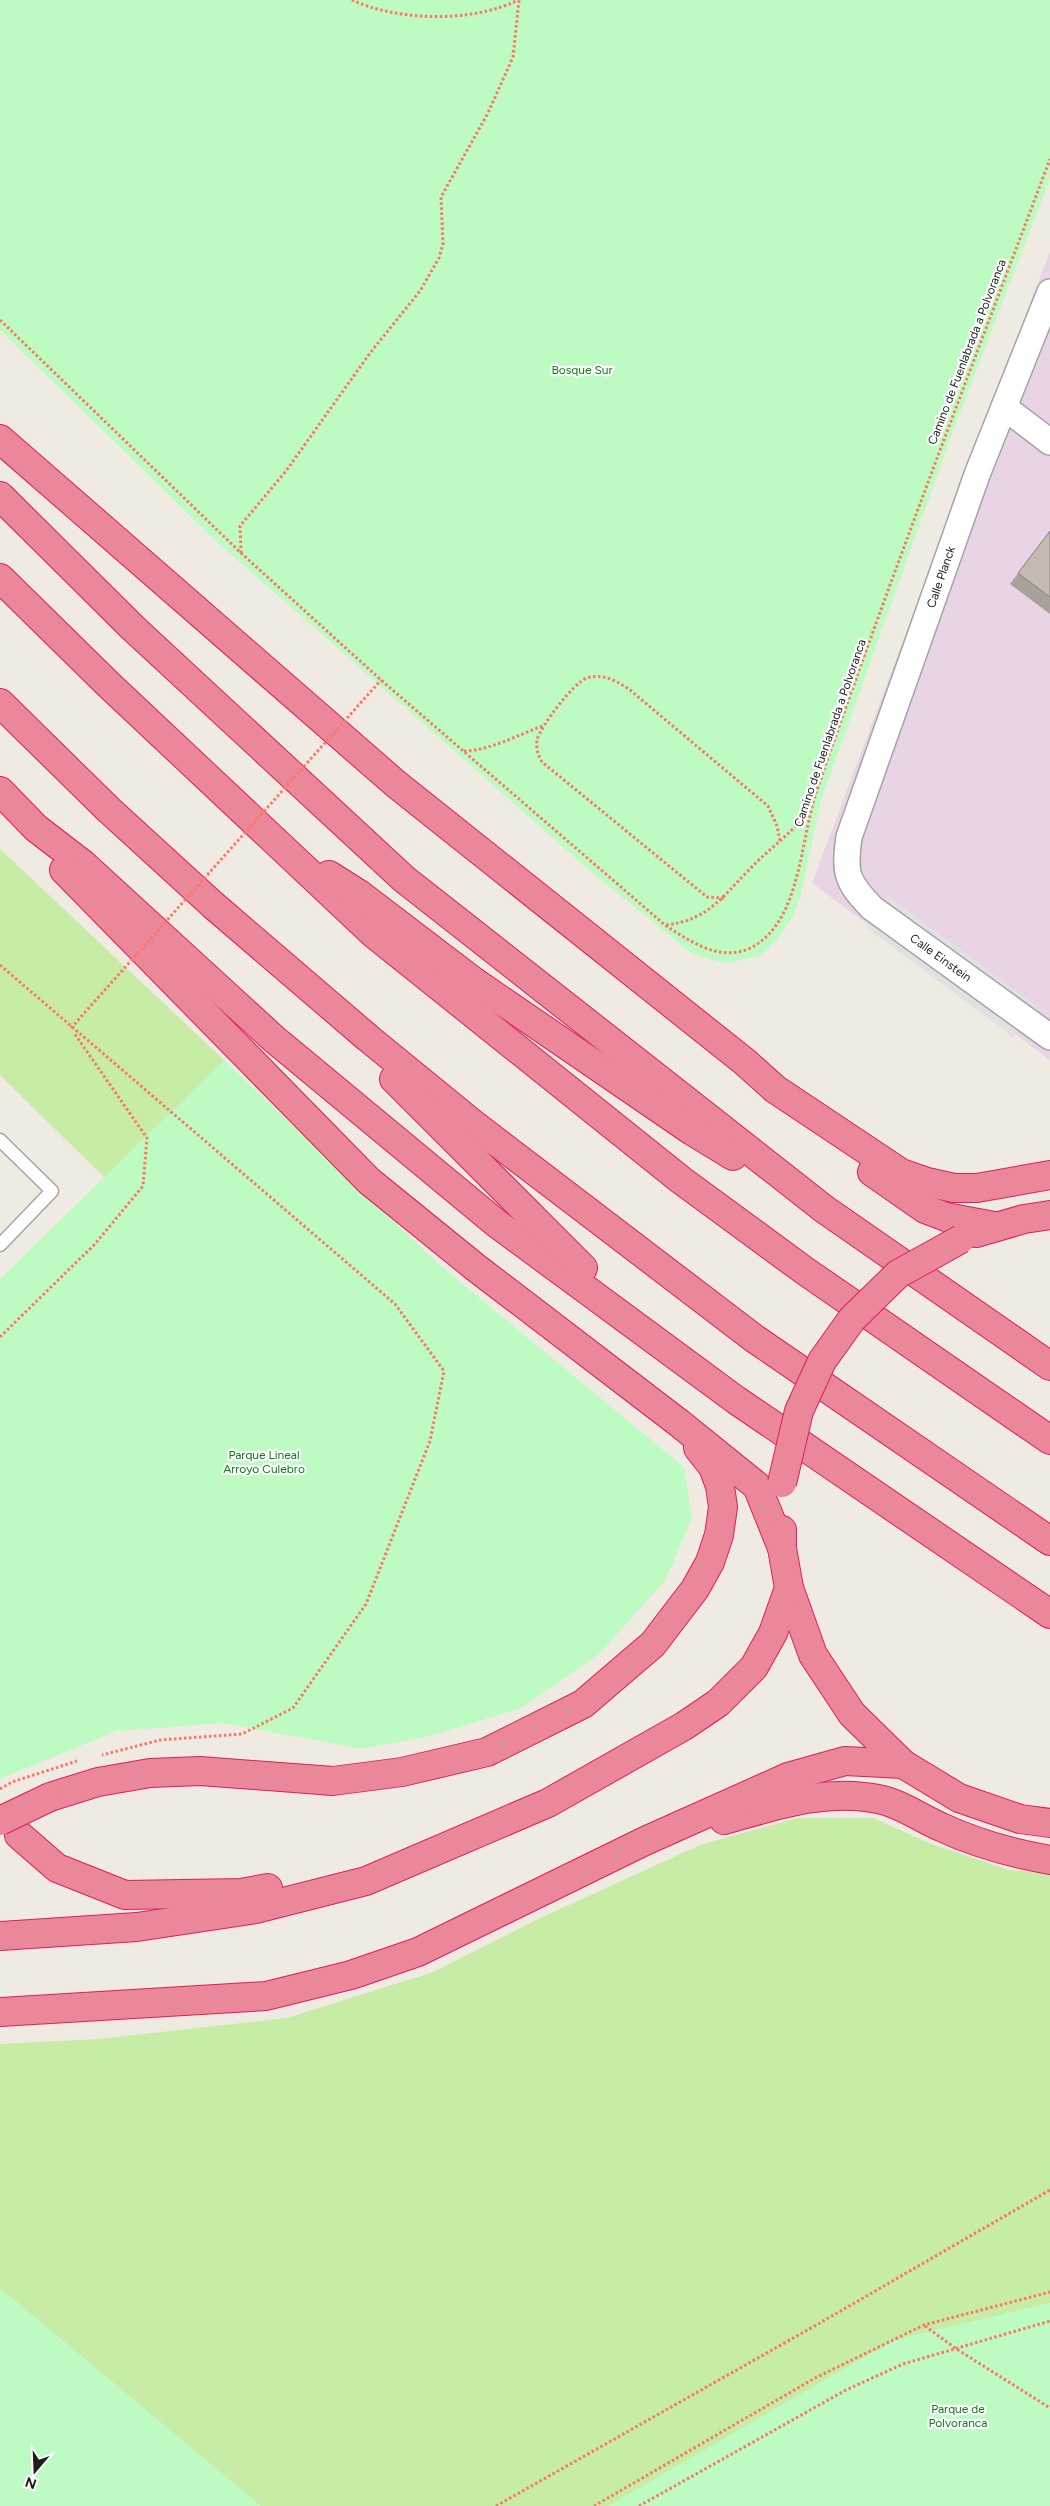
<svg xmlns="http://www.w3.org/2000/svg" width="1050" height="2506" font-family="Figtree,sans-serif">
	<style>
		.industrial { fill: #e8d4e4 }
		.grass { fill: #c7eca6 }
		.park { fill: #bdfbc3 }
		.parking { fill: #e1e1e1 }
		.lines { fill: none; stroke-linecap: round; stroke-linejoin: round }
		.lane-casing { stroke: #a4a4a4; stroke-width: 15 }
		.street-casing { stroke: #a4a4a4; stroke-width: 28 }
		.highway-casing { stroke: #e01d5d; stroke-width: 30 }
		.path { stroke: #ff7563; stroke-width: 3; stroke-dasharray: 2.5 2.5; stroke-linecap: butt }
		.lane { stroke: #fff; stroke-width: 12 }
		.street { stroke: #fff; stroke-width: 25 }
		.highway { stroke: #ea8798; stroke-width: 28 }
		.highway-bridge-casing { stroke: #e01d5d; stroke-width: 30; stroke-linecap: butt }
		.path-bridge { stroke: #ff7563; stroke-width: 3; stroke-dasharray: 2.5 2.5; stroke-linecap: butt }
		.highway-bridge { stroke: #ea8798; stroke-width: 28 }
		.wall { fill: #a9a099 }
		.building { fill: #c4bab2; stroke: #89827d }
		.labels { text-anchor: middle; stroke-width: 4.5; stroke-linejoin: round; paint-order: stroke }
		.street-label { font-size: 12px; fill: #1d1d1d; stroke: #fff }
		.park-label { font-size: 12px; fill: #077f13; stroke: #fff }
	</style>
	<rect width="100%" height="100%" fill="#efebe3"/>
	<path class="industrial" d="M 1050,251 L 1050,1060 L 812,883 Z"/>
	<g class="grass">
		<path d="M 0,849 L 224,1060 L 105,1178 L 0,1075 Z"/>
		<path d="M 797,1818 L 873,1818 L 929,1843 L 1006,1869 L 1050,1875 L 1050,2506 L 0,2506 L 0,2044 L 99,2039 L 287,2018 L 433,1972 L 536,1920 L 700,1845 Z"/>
	</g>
	<g class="park">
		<path d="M 0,0 L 1050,0 L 1050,179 L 952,434 L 821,800 L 800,898 L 793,916 L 777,940 L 760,956 L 727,963 L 708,959 L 690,952 L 597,877 L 215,540 L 0,330 Z"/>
		<path d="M 224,1060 L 442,1267 L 684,1467 L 692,1518 L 665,1581 L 598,1655 L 521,1708 L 430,1736 L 362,1749 L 224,1723 L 116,1731 L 0,1779 L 0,1279 Z"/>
		<path d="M 0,2288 L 261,2506 L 0,2506 Z"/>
		<path d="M 1050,2303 L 1050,2506 L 608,2506 L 894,2340 Z"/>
	</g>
	<g class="parking">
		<path d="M 889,896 L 1038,1007 L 1033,1013 L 884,901 Z"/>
		<path d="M 872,920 L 1018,1031 L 1013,1037 L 866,927 Z"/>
	</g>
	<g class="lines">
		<g class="lane-casing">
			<path id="lane" d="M 0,1140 L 52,1191 L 0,1245"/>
		</g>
		<g class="street-casing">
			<g id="street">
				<path id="s1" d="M 1050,292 L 978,472 L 849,837 C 844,873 846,881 872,908 L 1050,1037"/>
				<path d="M 1004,407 L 1050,442"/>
			</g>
		</g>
		<g class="highway-casing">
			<g id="highway">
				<path d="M 0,439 L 396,784 L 745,1062 L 775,1089 L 901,1173 L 927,1182 L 954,1188 L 977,1188 L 1050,1175"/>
				<path d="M 0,496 L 133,628 L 404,879 L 824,1209 L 1050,1366"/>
				<path d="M 0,578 L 109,685 L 374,934 L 681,1180 L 805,1271 L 1050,1440"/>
				<path d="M 0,703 L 109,810 L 213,905 L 368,1038 L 477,1127 L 755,1339 L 1050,1541"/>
				<path d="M 0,791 L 36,828 L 84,865 L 274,1039 L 496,1223 L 736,1400 L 1050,1614"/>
				<path d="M 64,870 L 369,1181 L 475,1267 L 679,1423 L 757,1486 L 782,1548"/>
				<path d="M 329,875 L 359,894 L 473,981 L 692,1131 L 733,1156"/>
				<path d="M 394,1079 L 583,1268"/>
				<path d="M 872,1172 L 925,1209 L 946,1217 L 994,1226"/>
				<path d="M 976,1233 L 1024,1219 L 1050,1215"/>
				<path d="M 782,1530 L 782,1548 L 789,1588 L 813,1655 L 852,1714 L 903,1764 L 959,1798 L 1020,1819 L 1050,1823"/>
				<path d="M 50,1797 L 98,1782 L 150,1773 L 200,1771 L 333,1781 L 402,1772 L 487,1752 L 583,1704 L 653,1644 L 695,1589 L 710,1562 L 719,1535 L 723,1507 L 720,1486 L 713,1467 L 698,1448"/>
				<path d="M 724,1820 C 775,1806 825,1788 878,1799 C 900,1803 920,1818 941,1827 C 977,1844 1011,1853 1050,1860"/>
				<path d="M 19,1835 L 57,1868 L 125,1895 L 241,1893 L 268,1888"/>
				<path d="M 0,1936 L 137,1927 L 256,1909 L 366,1881 L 548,1803 L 684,1726 L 718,1703 L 754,1667 L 773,1633 L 789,1588"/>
				<path d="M 0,2012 L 266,1996 L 351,1975 L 418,1952 L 645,1841 L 788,1777 L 845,1761 L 903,1764"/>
			</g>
		</g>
		<g class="path">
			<path d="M 352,0 C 397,21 473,23 518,0"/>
			<path d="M 0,320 L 241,553 L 381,680 L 665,925 C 698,947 733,969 767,936 C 801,903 802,834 817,790 C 890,578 971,369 1050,159"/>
			<path d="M 241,553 L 240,526 L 286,471 L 370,353 L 420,291 L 439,258 L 443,244 L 441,197 L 488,113 L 513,57 L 519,0"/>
			<path d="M 464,751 C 492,750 517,735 543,726"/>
			<path d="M 780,841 L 808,815"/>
			<path d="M 666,925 C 708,920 721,898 748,871 C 758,860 769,851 780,841 L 777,826 L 768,806 L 630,690 C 617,681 603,673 587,678 C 574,682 540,727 537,740 C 536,749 538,755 542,762 L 707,897 L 724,898"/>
			<path d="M 0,965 L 395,1304 L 444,1371 L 430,1441 L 366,1604 L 293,1708 L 242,1734 L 160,1740 L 102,1755"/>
			<path d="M 0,1337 L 95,1244 L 143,1186 L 147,1138 L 74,1033"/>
			<path d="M 0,1789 L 12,1782 L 77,1761"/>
			<path d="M 925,2326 L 955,2348 L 1050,2408"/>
			<path d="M 496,2506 L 818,2324 L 1050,2190"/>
			<path d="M 594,2506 L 815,2378 L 924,2325 L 1050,2292"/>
			<path d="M 639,2506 L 846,2390 L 903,2364 L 1050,2321"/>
		</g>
		<use href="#lane" class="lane"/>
		<use href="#street" class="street"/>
		<use href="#highway" class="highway"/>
		<g class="highway-bridge-casing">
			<g id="highway-bridge">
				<path d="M 782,1483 L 799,1411 L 822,1361 L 852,1319 L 898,1274 L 961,1239"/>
				<path d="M 0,1821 L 50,1797"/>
			</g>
		</g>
		<path class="path-bridge" d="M 71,1028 L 381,680"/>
		<use href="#highway-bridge" class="highway-bridge"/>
	</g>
	<path class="wall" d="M 1050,531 L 1050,614 L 1010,584 Z"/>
	<path class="building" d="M 1050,531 L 1050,597 L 1018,573 Z"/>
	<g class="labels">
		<g class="street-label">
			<text transform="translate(967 352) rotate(-69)" y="4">Camino de Fuenlabrada a Polvoranca</text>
			<text transform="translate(941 577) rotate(-71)" y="4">Calle Planck</text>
			<text transform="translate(830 733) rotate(-71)" y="4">Camino de Fuenlabrada a Polvoranca</text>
			<text dy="4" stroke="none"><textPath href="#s1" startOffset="745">Calle Einstein</textPath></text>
		</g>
		<g class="park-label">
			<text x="582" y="374">Bosque Sur</text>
			<text x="264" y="1459">Parque Lineal<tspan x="264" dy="14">Arroyo Culebro</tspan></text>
			<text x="958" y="2413">Parque de<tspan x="958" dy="14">Polvoranca</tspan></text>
		</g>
	</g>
	<g transform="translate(35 2471) rotate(199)" stroke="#ffffff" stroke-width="4" paint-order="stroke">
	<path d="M0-4L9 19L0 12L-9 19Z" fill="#1d1d1d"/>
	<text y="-8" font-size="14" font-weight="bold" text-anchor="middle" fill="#1d1d1d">N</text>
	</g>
</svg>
